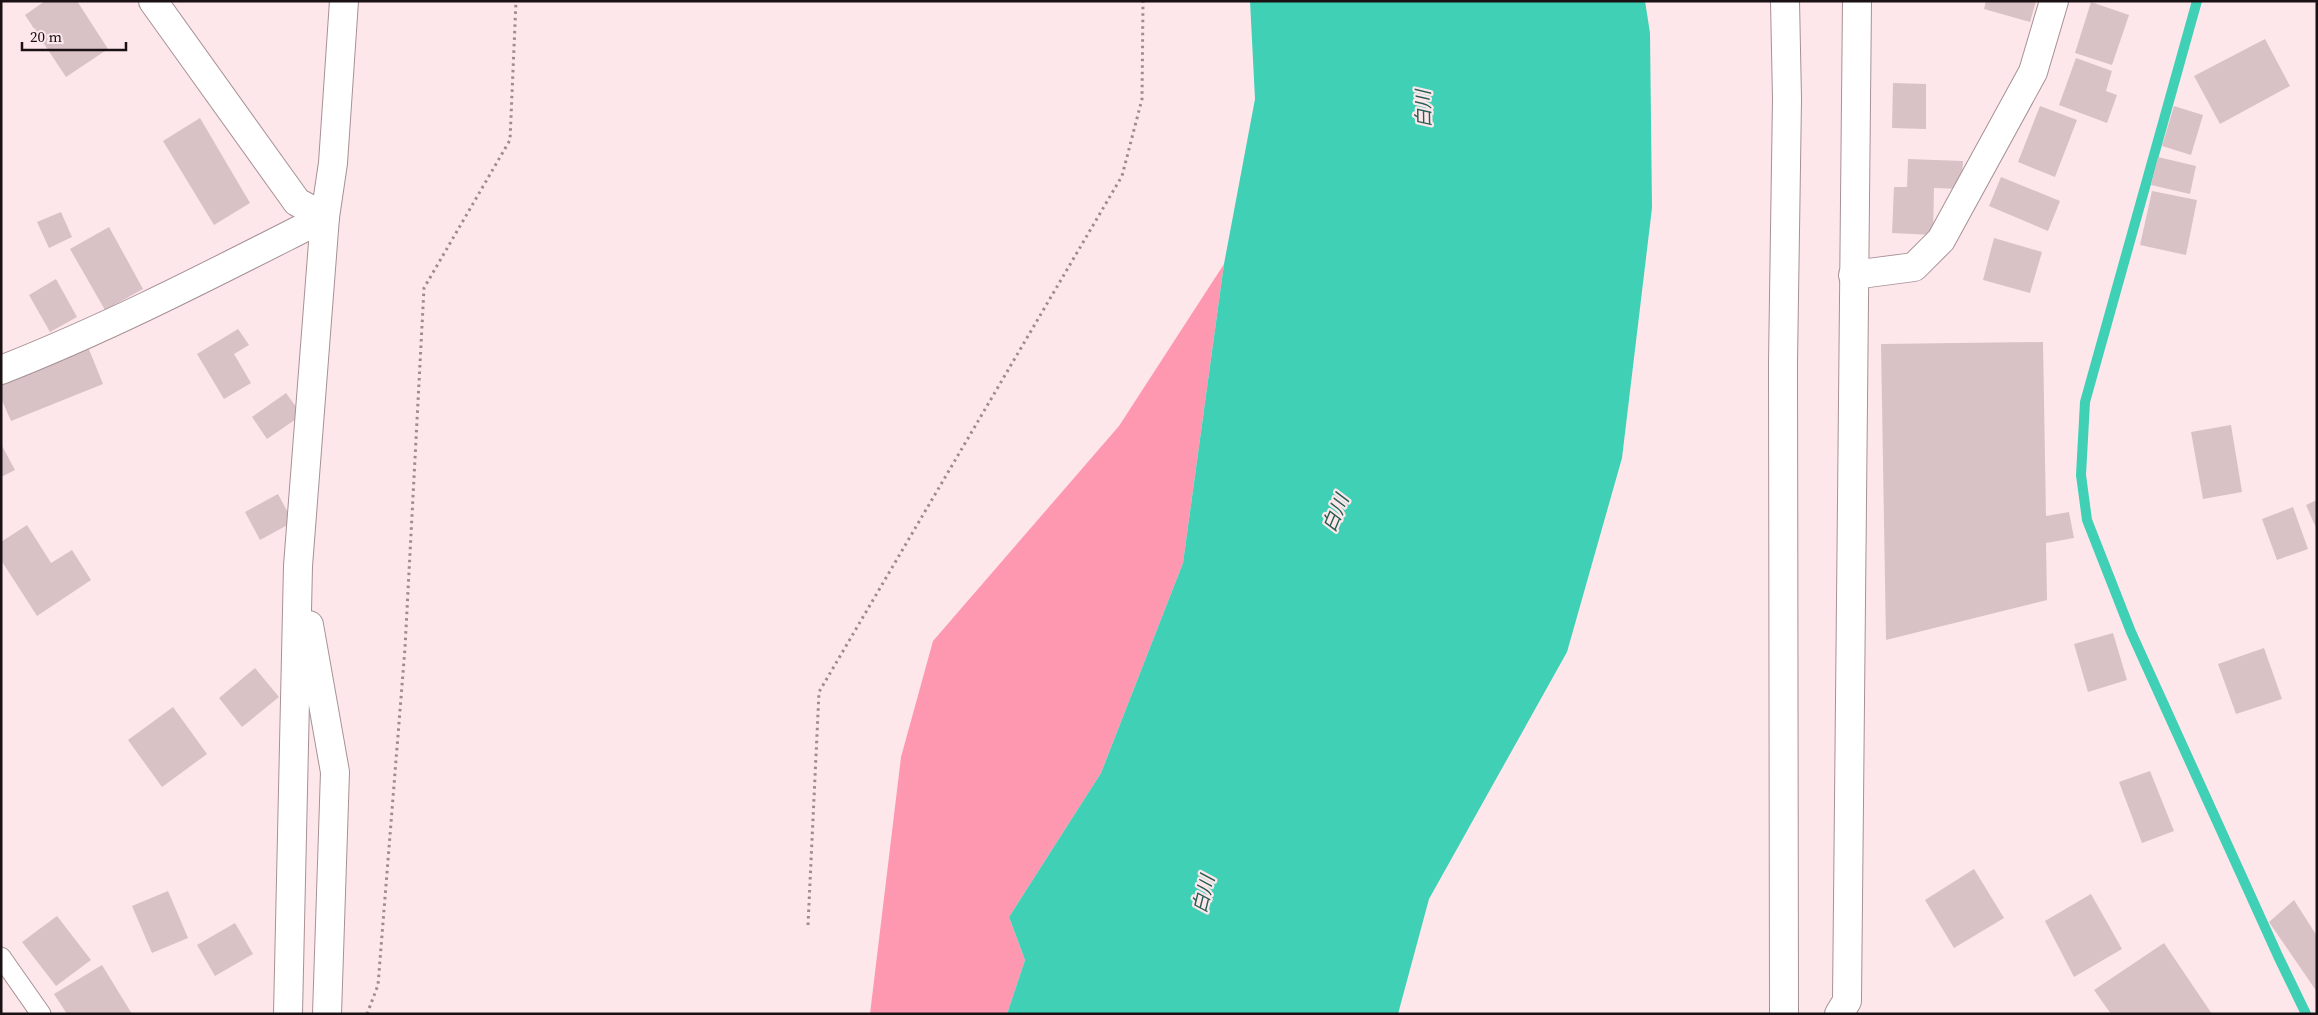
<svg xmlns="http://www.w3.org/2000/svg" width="2318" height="1015" font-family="'Source Serif 4','Noto Sans JP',serif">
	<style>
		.green { fill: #fe98b0 }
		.water { fill: #3fd0b6 }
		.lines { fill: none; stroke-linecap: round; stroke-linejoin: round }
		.stream { stroke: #3fd0b6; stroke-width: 10 }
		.building { fill: #d8c2c6 }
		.service-casing { stroke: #a69195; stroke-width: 21 }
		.minor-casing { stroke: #a69195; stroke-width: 30 }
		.path { stroke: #9d8c8f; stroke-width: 3; stroke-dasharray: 2.5 4; stroke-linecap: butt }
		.service { stroke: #fff; stroke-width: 19 }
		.minor { stroke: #fff; stroke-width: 28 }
		.labels { text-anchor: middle; stroke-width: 4.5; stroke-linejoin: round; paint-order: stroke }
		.water-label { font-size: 19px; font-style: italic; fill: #265e53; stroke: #fee7eb }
	</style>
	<rect width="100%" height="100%" fill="#fee7eb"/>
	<path class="green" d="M 1224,264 L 1183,563 L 1101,773 L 1009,917 L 1025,960 L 1007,1014 L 870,1014 L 901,757 L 933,641 L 1119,426 Z"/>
	<path class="water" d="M 1250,1 L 1645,1 L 1650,33 L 1652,208 L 1622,458 L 1567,652 L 1429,899 L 1398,1014 L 1007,1014 L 1025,960 L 1009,917 L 1101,773 L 1183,563 L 1224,264 L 1255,99 Z"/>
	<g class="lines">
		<path class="stream" d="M 2197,1 L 2085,402 L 2081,475 L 2087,520 L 2131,632 L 2278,956 L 2306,1014"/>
	</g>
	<g class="building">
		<path d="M 45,1 L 77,1 L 108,49 L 66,77 L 25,15 Z"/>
		<path d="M 1986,1 L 2036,1 L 2030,22 L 1984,9 Z"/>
		<path d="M 2091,2 L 2129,15 L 2112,65 L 2075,53 Z"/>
		<path d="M 2265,39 L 2290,86 L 2220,124 L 2194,76 Z"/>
		<path d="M 2076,58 L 2112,71 L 2106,91 L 2117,95 L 2107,123 L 2059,105 Z"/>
		<path d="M 1893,83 L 1926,84 L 1926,129 L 1892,128 Z"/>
		<path d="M 2040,106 L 2077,120 L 2055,177 L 2018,162 Z"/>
		<path d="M 2174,106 L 2203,115 L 2191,155 L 2162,146 Z"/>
		<path d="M 200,118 L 250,203 L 214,225 L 163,141 Z"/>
		<path d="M 2158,157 L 2196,166 L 2190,194 L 2151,185 Z"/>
		<path d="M 1908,159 L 1963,161 L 1961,189 L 1934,188 L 1933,235 L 1892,233 L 1894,187 L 1907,187 Z"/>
		<path d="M 2001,177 L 2060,201 L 2048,231 L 1989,206 Z"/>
		<path d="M 2152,191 L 2197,200 L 2186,255 L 2140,245 Z"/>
		<path d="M 61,212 L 72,237 L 49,248 L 37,222 Z"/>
		<path d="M 109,227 L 143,289 L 105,310 L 70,249 Z"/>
		<path d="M 1994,238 L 2042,252 L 2030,293 L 1983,280 Z"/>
		<path d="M 56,279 L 77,317 L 50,332 L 29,295 Z"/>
		<path d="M 238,329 L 249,345 L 234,354 L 251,383 L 224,399 L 197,354 Z"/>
		<path d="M 2043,342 L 2046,516 L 2069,512 L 2074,538 L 2046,543 L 2047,600 L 1886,640 L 1881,344 Z"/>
		<path d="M 88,347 L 103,384 L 11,421 L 1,398 L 1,383 Z"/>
		<path d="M 286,393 L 302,415 L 267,439 L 252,417 Z"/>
		<path d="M 2231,425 L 2242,492 L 2203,499 L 2191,432 Z"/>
		<path d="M 1,444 L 15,470 L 1,477 Z"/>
		<path d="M 278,494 L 293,522 L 260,540 L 245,512 Z"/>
		<path d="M 2317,500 L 2317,530 L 2306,505 Z"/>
		<path d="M 2293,507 L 2308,549 L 2277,560 L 2262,519 Z"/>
		<path d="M 27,525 L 51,563 L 72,550 L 91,580 L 37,616 L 1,560 L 1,542 Z"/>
		<path d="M 2113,633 L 2127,680 L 2088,692 L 2074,644 Z"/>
		<path d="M 2264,648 L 2282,699 L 2236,714 L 2218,664 Z"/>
		<path d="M 255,668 L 279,697 L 242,727 L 219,698 Z"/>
		<path d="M 173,707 L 207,754 L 162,787 L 128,740 Z"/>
		<path d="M 2150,771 L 2174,831 L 2142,843 L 2119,782 Z"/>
		<path d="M 1974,869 L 2004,918 L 1954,948 L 1925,900 Z"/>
		<path d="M 168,891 L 188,938 L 152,953 L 132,906 Z"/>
		<path d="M 2091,894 L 2122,949 L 2074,977 L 2045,921 Z"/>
		<path d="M 2294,900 L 2317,936 L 2317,992 L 2269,922 Z"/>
		<path d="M 57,916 L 91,960 L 56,986 L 22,942 Z"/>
		<path d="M 235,923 L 253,954 L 215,976 L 197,945 Z"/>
		<path d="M 2164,943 L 2212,1014 L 2111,1014 L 2094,990 Z"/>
		<path d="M 102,965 L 132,1014 L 67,1014 L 54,994 Z"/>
	</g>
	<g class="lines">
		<g class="service-casing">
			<path id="service" d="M 1,957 L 41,1014"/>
		</g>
		<g class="minor-casing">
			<g id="minor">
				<path d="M 153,1 L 297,202 L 325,217"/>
				<path d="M 1853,275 L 1914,267 L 1941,240 L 2033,72 L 2054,1"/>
				<path d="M 1,370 C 113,326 218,271 325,217"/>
				<path d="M 309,625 L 335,772 L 327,1014"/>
				<path d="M 288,1014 L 298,566 L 325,217 L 333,163 L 344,1"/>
				<path d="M 1784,1014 L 1783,363 L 1787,99 L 1785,1"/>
				<path d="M 1839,1014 L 1847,1001 L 1857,1"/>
			</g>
		</g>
		<g class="path">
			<path d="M 808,925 L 819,692 L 1122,176 L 1142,99 L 1143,1"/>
			<path d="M 367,1014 L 378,985 L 405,648 L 424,288 L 510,140 L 516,1"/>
		</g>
		<use href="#service" class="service"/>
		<use href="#minor" class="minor"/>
	</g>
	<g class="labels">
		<g class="water-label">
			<text transform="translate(1423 109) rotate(-91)" y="7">白川</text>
			<text transform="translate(1335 513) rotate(-67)" y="7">白川</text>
			<text transform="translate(1203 894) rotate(-76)" y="7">白川</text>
		</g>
	</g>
	<rect width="2318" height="1015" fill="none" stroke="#191113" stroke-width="5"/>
	<path d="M22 42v8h104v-8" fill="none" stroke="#191113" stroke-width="2.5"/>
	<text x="30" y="42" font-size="15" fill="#191113" stroke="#fee7eb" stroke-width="4" paint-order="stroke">20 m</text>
</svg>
